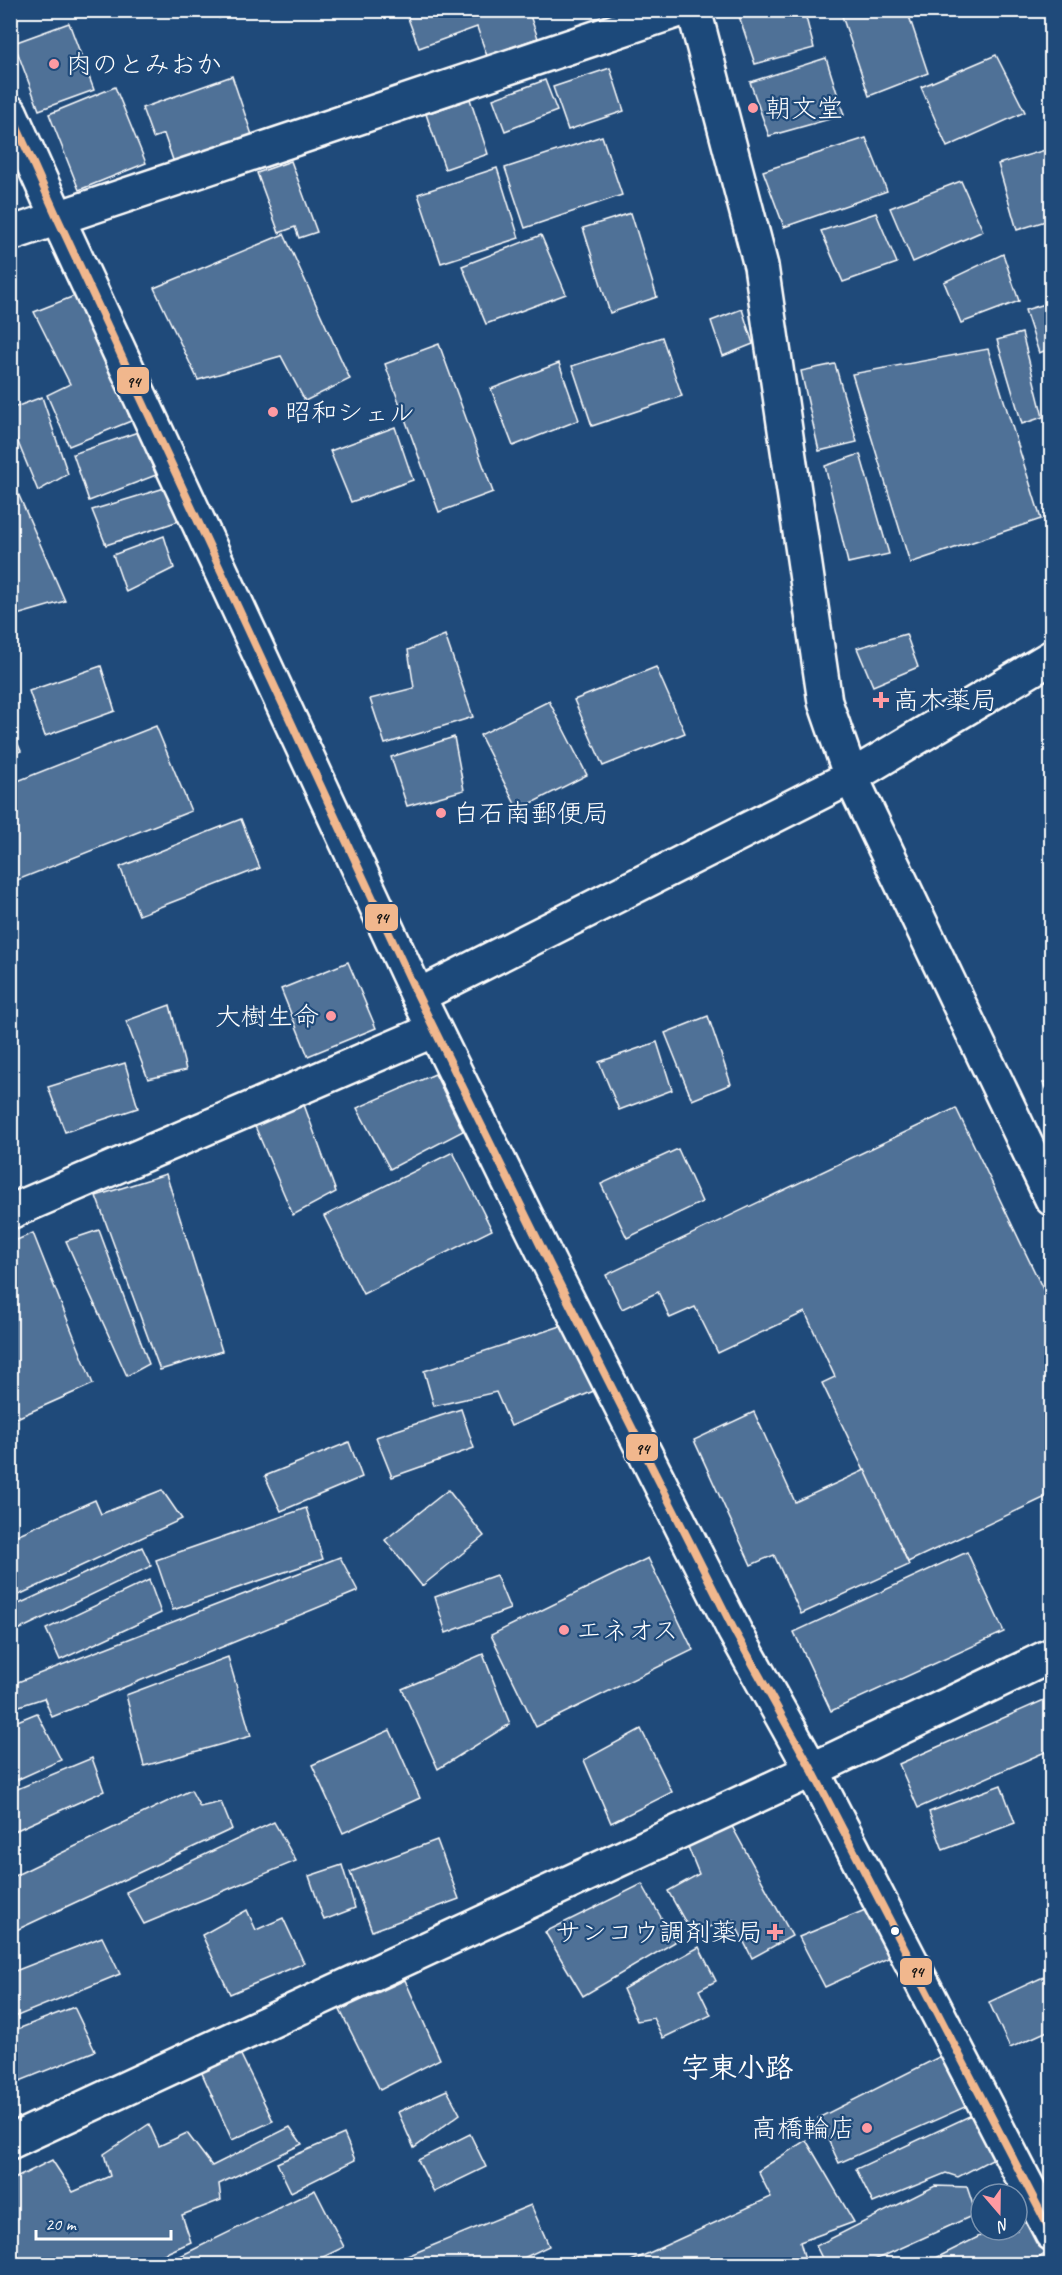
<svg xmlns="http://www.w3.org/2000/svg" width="1062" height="2275" font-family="Caveat,'Klee One',sans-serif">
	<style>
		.building { fill: #507197; stroke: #fff; stroke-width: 1.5 }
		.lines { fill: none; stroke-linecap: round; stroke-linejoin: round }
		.street-casing { stroke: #fff; stroke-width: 38 }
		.secondary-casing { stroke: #fff; stroke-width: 38 }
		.street { stroke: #1f4a7a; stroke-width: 33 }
		.secondary { stroke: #1f4a7a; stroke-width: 33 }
		.bus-1-casing { stroke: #1f4a7a; stroke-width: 12 }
		.bus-1 { stroke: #f1b78d; stroke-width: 8 }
		.poi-dot { fill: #ff9aa2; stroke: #1f4a7a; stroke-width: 2 }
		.bus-dot { fill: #fff; stroke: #1f4a7a; stroke-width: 2 }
		.labels { text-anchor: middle; stroke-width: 4.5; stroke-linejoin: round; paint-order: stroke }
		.poi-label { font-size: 26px; fill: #fff; stroke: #1f4a7a; text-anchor: start }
		.quarter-label { font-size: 28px; font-weight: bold; fill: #fff; stroke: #1f4a7a }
		.line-badge { stroke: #1f4a7a; stroke-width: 2 }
		.pale-badge-label { font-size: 16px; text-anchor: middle; font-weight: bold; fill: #111 }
	</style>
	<rect width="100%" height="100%" fill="#1f4a7a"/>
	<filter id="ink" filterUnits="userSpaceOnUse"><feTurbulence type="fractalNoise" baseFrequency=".0167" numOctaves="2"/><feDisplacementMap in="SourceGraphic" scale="12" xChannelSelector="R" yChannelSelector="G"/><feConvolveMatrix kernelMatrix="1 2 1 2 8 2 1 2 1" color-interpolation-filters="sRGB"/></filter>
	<g filter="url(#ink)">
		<g class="building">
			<path d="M 217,10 L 241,10 L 219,18 Z"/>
			<path d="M 405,10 L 528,10 L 538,38 L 487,56 L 477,27 L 419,48 Z"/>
			<path d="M 737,10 L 804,10 L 814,48 L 755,64 Z"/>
			<path d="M 840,10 L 907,10 L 928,73 L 869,96 Z"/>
			<path d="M 69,23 L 94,90 L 39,110 L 14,43 Z"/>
			<path d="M 996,55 L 1025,112 L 947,147 L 921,87 Z"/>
			<path d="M 826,58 L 844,115 L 769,136 L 750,82 Z"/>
			<path d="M 610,68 L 624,111 L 568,130 L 553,87 Z"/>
			<path d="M 232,76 L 252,135 L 174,163 L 164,134 L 153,138 L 142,108 Z"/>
			<path d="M 545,80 L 557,111 L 505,131 L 493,99 Z"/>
			<path d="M 115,87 L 146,163 L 79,190 L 49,114 Z"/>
			<path d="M 470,99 L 488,154 L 445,169 L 426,114 Z"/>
			<path d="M 10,127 L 29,172 L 10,180 Z"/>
			<path d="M 602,136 L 622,195 L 525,228 L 505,168 Z"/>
			<path d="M 866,138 L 887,191 L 784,227 L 763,171 Z"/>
			<path d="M 1052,148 L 1052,219 L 1017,230 L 998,164 Z"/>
			<path d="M 291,161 L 317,232 L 299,238 L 295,227 L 279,233 L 257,173 Z"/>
			<path d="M 497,168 L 519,238 L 441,263 L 418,194 Z"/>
			<path d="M 961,181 L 983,231 L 913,262 L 890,208 Z"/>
			<path d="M 631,213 L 657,297 L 610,313 L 583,228 Z"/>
			<path d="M 876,213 L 897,263 L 843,282 L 821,231 Z"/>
			<path d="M 284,234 L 350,379 L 305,401 L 281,356 L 198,380 L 154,288 Z"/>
			<path d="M 541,235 L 566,294 L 486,324 L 462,266 Z"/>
			<path d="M 1003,254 L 1019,301 L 961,323 L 944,282 Z"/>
			<path d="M 82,293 L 131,421 L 69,446 L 47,395 L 70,384 L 34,312 Z"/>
			<path d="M 1052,302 L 1052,348 L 1039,353 L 1025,310 Z"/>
			<path d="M 742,309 L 753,344 L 723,356 L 711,321 Z"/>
			<path d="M 1022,333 L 1043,417 L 1022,424 L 997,340 Z"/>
			<path d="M 662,337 L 682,396 L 592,426 L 572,366 Z"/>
			<path d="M 439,344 L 493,492 L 439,512 L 385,364 Z"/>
			<path d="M 988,349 L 1041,519 L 910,563 L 852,374 Z"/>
			<path d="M 559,363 L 579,420 L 513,446 L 491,389 Z"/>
			<path d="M 835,364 L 857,442 L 819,451 L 801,371 Z"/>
			<path d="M 42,397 L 68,474 L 38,491 L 10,423 L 10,409 Z"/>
			<path d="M 395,427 L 413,480 L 351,502 L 330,451 Z"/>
			<path d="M 138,432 L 156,475 L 89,501 L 73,454 Z"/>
			<path d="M 860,454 L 889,554 L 848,563 L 825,466 Z"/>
			<path d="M 168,487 L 179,521 L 106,545 L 92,510 Z"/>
			<path d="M 17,491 L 65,601 L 10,617 L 10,493 Z"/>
			<path d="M 164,536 L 174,568 L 126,592 L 113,555 Z"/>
			<path d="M 906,634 L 918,667 L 873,686 L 857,648 Z"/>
			<path d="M 445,635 L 473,717 L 385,744 L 370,699 L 414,688 L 408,650 Z"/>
			<path d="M 101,666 L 115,711 L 45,736 L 29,691 Z"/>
			<path d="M 656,667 L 685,733 L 603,766 L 574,700 Z"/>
			<path d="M 549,701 L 587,775 L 518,810 L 480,735 Z"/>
			<path d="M 10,726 L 21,751 L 10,755 Z"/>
			<path d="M 156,726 L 191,811 L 10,883 L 10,784 Z"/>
			<path d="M 454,737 L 464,790 L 407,806 L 391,757 Z"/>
			<path d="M 241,819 L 260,868 L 139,915 L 120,867 Z"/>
			<path d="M 348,962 L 376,1028 L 308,1056 L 281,989 Z"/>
			<path d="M 170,1005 L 186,1070 L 148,1079 L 126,1021 Z"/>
			<path d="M 708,1016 L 731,1084 L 692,1100 L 665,1033 Z"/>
			<path d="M 657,1042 L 672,1090 L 619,1110 L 599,1062 Z"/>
			<path d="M 125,1063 L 138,1108 L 65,1132 L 48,1087 Z"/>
			<path d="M 435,1074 L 463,1131 L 390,1169 L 357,1108 Z"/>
			<path d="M 1052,1078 L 1052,1099 L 1043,1083 Z"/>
			<path d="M 303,1102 L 336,1192 L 293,1215 L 254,1124 Z"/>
			<path d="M 956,1108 L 1052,1308 L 1052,1494 L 908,1562 L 822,1383 L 835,1377 L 805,1312 L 718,1353 L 695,1307 L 670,1318 L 658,1292 L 622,1309 L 606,1275 Z"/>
			<path d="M 678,1149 L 702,1202 L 627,1238 L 601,1184 Z"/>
			<path d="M 453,1152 L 492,1230 L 363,1294 L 324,1216 Z"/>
			<path d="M 166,1174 L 222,1351 L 160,1370 L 96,1196 Z"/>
			<path d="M 99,1230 L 149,1364 L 127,1376 L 66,1241 Z"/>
			<path d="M 33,1233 L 93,1384 L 10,1421 L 10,1243 Z"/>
			<path d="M 570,1323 L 596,1390 L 511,1426 L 496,1392 L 434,1406 L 424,1371 Z"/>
			<path d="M 461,1409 L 474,1448 L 392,1477 L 376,1437 Z"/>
			<path d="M 754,1412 L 795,1502 L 865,1470 L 909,1565 L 801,1614 L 774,1555 L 751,1565 L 694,1440 Z"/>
			<path d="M 349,1442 L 362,1477 L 281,1511 L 265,1476 Z"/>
			<path d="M 162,1490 L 182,1519 L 10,1599 L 10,1538 L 95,1500 L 101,1514 Z"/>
			<path d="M 448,1490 L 484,1536 L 422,1586 L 385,1540 Z"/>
			<path d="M 306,1508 L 323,1559 L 173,1610 L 156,1560 Z"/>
			<path d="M 142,1547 L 151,1566 L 10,1634 L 10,1608 Z"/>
			<path d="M 967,1552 L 1004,1632 L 831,1711 L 794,1632 Z"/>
			<path d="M 340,1557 L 358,1591 L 52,1717 L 44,1698 L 10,1709 L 10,1685 Z"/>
			<path d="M 648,1558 L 693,1650 L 536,1727 L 491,1635 Z"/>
			<path d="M 496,1575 L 510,1609 L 446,1633 L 435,1597 Z"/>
			<path d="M 149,1580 L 161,1613 L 60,1660 L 46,1629 Z"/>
			<path d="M 483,1654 L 510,1724 L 438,1769 L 402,1689 Z"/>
			<path d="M 228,1657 L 251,1736 L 144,1766 L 126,1695 Z"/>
			<path d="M 1044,1700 L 1052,1717 L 1052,1749 L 918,1808 L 899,1764 Z"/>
			<path d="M 37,1713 L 61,1760 L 10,1783 L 10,1724 Z"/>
			<path d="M 641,1729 L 672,1792 L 611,1823 L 584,1760 Z"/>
			<path d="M 390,1730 L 420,1798 L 343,1833 L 312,1765 Z"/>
			<path d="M 92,1758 L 104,1791 L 10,1833 L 10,1792 Z"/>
			<path d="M 1001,1785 L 1015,1823 L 943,1850 L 929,1812 Z"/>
			<path d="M 191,1790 L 200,1807 L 221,1802 L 232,1829 L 10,1933 L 10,1878 Z"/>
			<path d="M 722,1808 L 792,1936 L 752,1958 L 733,1920 L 691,1932 L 668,1891 L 699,1874 L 682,1832 Z"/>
			<path d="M 274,1822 L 296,1861 L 144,1924 L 126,1892 Z"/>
			<path d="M 437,1840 L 459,1899 L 372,1931 L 350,1872 Z"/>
			<path d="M 342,1865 L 355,1908 L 324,1920 L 309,1876 Z"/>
			<path d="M 642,1884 L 675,1942 L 583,1996 L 545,1932 Z"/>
			<path d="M 875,1906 L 897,1954 L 825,1987 L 799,1937 Z"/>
			<path d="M 247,1910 L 256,1930 L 283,1918 L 304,1963 L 230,1994 L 202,1935 Z"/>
			<path d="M 102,1937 L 120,1974 L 10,2019 L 10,1973 Z"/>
			<path d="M 699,1947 L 716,1981 L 699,1990 L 711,2015 L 663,2038 L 653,2018 L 637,2021 L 623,1989 Z"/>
			<path d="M 1052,1973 L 1052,2029 L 1010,2048 L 989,2002 Z"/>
			<path d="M 405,1980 L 440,2059 L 380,2090 L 340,2010 Z"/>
			<path d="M 74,2007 L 95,2051 L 10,2085 L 10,2032 Z"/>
			<path d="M 239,2051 L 273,2121 L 232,2140 L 201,2071 Z"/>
			<path d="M 941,2056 L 965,2107 L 839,2163 L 818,2118 Z"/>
			<path d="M 447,2090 L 460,2114 L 414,2148 L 398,2112 Z"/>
			<path d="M 976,2113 L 998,2156 L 958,2177 L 946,2173 L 873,2203 L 856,2169 Z"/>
			<path d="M 149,2124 L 159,2146 L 187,2133 L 212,2166 L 290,2127 L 302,2144 L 219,2184 L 221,2200 L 182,2215 L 191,2242 L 142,2264 L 17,2264 L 10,2250 L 10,2181 L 52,2160 L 73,2192 L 110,2176 L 104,2154 Z"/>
			<path d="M 344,2134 L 355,2160 L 291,2192 L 277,2163 Z"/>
			<path d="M 470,2134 L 486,2167 L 434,2192 L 418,2160 Z"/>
			<path d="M 806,2140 L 854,2222 L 800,2242 L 805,2259 L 790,2264 L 625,2264 L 771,2197 L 758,2171 Z"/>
			<path d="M 935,2186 L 967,2187 L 976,2214 L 866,2264 L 825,2264 L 816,2246 Z"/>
			<path d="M 315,2190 L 344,2247 L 309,2264 L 164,2264 Z"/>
			<path d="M 531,2205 L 549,2246 L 511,2264 L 388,2264 Z"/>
			<path d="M 1030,2211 L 1049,2252 L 1027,2264 L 930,2264 L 928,2262 L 992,2230 L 1017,2230 L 1017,2218 Z"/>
		</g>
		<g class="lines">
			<g class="street-casing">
				<g id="street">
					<path d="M 694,10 L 761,266 L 825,702 L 851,777 L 1052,1199"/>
					<path d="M 10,234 L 679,10"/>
					<path d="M 10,1212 L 434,1030"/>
					<path d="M 10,2142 L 812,1770"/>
				</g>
			</g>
			<g class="secondary-casing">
				<g id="secondary">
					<path d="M 10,112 L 57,217 L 418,996 L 550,1265 L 735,1632 L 812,1770 L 1052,2234"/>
					<path d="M 418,996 L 851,777 L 1052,657"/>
					<path d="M 812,1770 L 1052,1655"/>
				</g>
			</g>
			<use href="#street" class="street"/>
			<use href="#secondary" class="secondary"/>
			<g class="bus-1-casing">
				<path id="bus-1" d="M 10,112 L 57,217 L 418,996 L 550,1265 L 735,1632 L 812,1770 L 1052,2234"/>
			</g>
			<use href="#bus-1" class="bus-1"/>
		</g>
	</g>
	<g class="poi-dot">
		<circle cx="54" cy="64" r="6"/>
		<circle cx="753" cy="108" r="6"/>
		<circle cx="273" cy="412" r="6"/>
		<path d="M878 691h6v6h6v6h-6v6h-6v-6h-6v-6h6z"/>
		<circle cx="441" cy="813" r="6"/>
		<circle cx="331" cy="1016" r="6"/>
		<circle cx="564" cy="1630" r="6"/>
		<path d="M772 1923h6v6h6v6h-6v6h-6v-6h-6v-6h6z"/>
		<circle cx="867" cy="2128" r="6"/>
	</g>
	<circle class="bus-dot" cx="895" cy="1931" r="5"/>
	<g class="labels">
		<g class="poi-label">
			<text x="66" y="73">肉のとみおか</text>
			<text x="765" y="117">朝文堂</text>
			<text x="285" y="421">昭和シェル</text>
			<text x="893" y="709">高木薬局</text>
			<text x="453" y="822">白石南郵便局</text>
			<text x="319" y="1025" text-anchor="end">大樹生命</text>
			<text x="576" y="1639">エネオス</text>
			<text x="763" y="1941" text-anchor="end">サンコウ調剤薬局</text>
			<text x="855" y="2137" text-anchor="end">高橋輪店</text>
		</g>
		<g class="quarter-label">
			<text x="737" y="2077">字東小路</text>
		</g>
	</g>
	<g class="line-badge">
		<rect x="116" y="366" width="34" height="29" rx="6" fill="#f1b78d"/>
		<rect x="364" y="903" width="35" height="29" rx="6" fill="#f1b78d"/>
		<rect x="625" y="1433" width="34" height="29" rx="6" fill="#f1b78d"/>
		<rect x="899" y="1957" width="34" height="29" rx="6" fill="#f1b78d"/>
	</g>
	<g class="pale-badge-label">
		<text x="133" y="387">94</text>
		<text x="381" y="923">94</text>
		<text x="642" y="1454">94</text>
		<text x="916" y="1977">94</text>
	</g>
	<rect width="1062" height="2275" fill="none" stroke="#1f4a7a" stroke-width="36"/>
	<rect x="18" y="18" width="1026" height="2239" fill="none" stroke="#fff" stroke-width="2" filter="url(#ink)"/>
	<g transform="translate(999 2212) rotate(160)"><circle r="28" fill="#1f4a7a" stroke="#7992af" stroke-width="1.5"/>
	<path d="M0-4.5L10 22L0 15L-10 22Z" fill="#ff9aa2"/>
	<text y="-9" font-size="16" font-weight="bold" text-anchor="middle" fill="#ffffff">N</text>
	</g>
	<path d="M36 2230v9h135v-9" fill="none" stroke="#ffffff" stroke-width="3"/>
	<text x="45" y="2230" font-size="18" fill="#ffffff" stroke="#1f4a7a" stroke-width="4.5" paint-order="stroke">20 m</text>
</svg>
